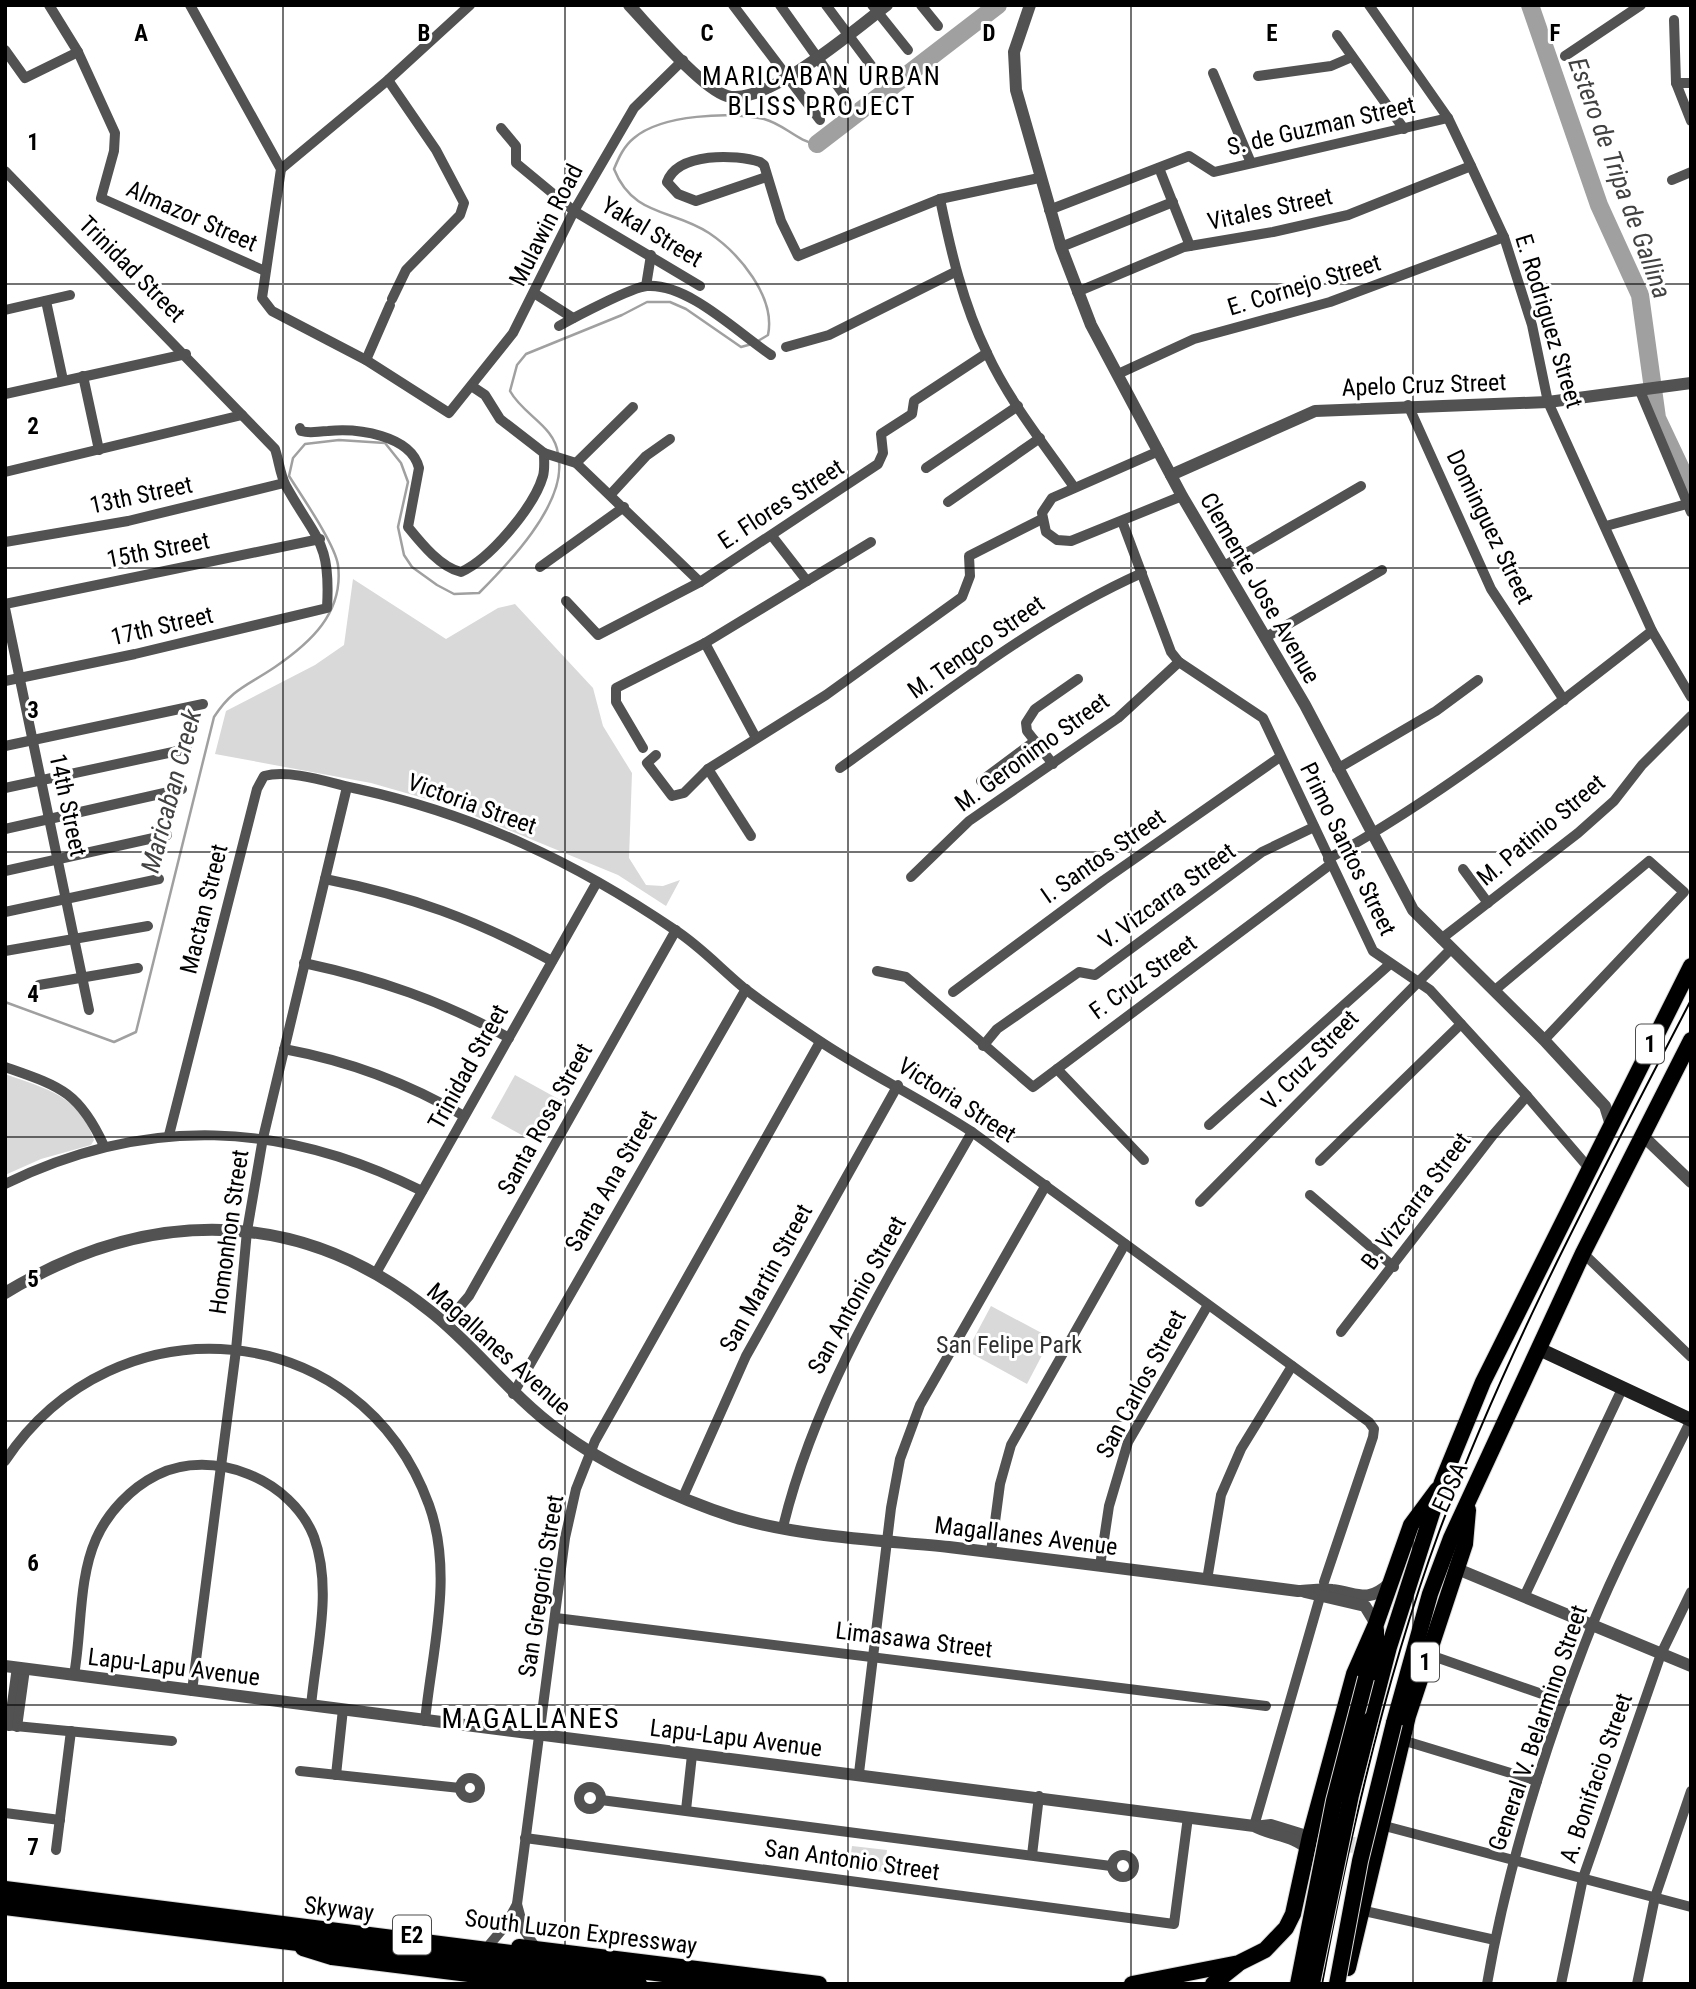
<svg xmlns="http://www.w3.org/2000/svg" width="1696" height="1989" font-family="'Roboto Condensed',sans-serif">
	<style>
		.green { fill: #d9d9d9 }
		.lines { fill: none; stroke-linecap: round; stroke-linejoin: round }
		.stream { stroke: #a0a0a0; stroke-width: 2.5 }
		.river { stroke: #a0a0a0; stroke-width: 18 }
		.trunk-tunnel { stroke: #d9d9d9; stroke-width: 16; stroke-dasharray: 16 8; stroke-linecap: butt }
		.trunk-casing { stroke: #dbdbdb; stroke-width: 18 }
		.motorway-casing { stroke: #dbdbdb; stroke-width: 20 }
		.minor { stroke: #525252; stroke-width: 10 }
		.tertiary { stroke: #525252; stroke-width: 12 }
		.secondary { stroke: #1f1f1f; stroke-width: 14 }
		.trunk { stroke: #000; stroke-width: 16 }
		.motorway { stroke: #000; stroke-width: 18 }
		.tram { stroke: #000; stroke-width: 2 }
		.trunk-bridge-casing { stroke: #dbdbdb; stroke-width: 18; stroke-linecap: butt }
		.trunk-bridge { stroke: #000; stroke-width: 16 }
		.grid { fill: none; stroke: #000; stroke-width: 2; stroke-opacity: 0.55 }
		.labels { text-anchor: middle; stroke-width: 6; stroke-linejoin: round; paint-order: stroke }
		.shield { fill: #fff; stroke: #4c4c4c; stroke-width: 2 }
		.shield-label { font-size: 23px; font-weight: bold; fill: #000 }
		.street-label { font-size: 24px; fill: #000; stroke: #fff }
		.park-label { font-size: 24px; fill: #303030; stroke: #fff }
		.neighbourhood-label { font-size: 26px; letter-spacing: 2px; fill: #000; stroke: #fff }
		.water-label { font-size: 26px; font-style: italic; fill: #414141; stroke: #fff }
		.quarter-label { font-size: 28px; letter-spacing: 2px; fill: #000; stroke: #fff }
		.grid-label { font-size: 23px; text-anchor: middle; font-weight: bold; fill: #000; stroke: #fff; stroke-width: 6; stroke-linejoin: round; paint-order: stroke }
	</style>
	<rect width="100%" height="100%" fill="#fff"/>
	<g class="green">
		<path d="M 353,579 L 446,639 L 498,608 L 515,604 L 593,688 L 603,726 L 632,773 L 629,858 L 646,885 L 663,886 L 680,880 L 666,906 L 618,875 L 448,805 L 371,783 L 215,754 L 226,711 L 315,665 L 344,645 Z"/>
		<path d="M 5,1074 C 46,1089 79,1095 94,1140 L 91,1145 L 41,1159 L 5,1175 Z"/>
		<path d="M 515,1075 L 562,1101 L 538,1144 L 491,1118 Z"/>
		<path d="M 991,1306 L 1051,1338 L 1027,1384 L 967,1351 Z"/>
		<path d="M 852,1846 L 887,1850 L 884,1872 L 849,1868 Z"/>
	</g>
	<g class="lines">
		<g class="stream">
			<path d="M 758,341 L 768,335 C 776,297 739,253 709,233 C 673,209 633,217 614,169 C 619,157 624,146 634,138 C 662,114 730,112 764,119 C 784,124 798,142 817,144"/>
			<path d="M 558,454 C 555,426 523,415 510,391 L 517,365 L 526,354 L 622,315 L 647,302 L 670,302 L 686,309 L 741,347 L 752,344"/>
			<path d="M 5,1002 L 114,1042 L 136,1032 L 214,717 C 233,688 247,686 275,667 C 310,643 344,613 338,565 C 335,544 301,495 289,476 L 293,458 L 305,444 L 339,440 L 385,443 L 401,463 L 408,482 L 398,527 L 404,555 L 412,567 L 437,585 L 454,594 L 479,593 C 508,564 564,506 559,461"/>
		</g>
		<g class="river">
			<path d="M 1530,5 L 1599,205 L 1640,295 L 1657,418 L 1691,490"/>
			<path d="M 817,144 L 998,5"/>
		</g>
		<path class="trunk-tunnel" d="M 1315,1837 L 1368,1848"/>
		<g class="trunk-casing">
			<g id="trunk">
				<path d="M 1366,1678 L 1376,1648 L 1376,1630"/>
				<path d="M 1370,1720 L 1389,1647 L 1442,1482 L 1483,1382 L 1691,966"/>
				<path d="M 1394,1723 L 1430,1594 L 1451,1538 L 1583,1253 L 1691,1040"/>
				<path d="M 519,1947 L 819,1984"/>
				<path d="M 303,1948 L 332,1957 L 548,1984"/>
				<path d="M 1348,1968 L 1408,1716 L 1465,1544 L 1468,1510"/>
				<path d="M 1132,1984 L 1239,1963 L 1265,1950 L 1286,1928 L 1293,1914 L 1310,1836 L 1354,1674 L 1376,1624 L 1411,1525 L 1437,1490"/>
				<path d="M 1213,1984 L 1237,1965"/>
			</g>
		</g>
		<g class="motorway-casing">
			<g id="motorway">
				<path d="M 5,1890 L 750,1984"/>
				<path d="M 5,1906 L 638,1984"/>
			</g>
		</g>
		<g class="minor">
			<path d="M 49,5 L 78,52 L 115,133 L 114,151 L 101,198 L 265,271"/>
			<path d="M 190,5 L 281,169 L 262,298 L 272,311 L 366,360 L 449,413 L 513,333 L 574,211 L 634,108 L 683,60"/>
			<path d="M 733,5 L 820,120"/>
			<path d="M 780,5 L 849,102"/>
			<path d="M 826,5 L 879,76"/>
			<path d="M 872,5 L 908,50"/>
			<path d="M 921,5 L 938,26"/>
			<path d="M 1369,5 L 1448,118 L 1471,166 L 1504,237 L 1532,325 L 1548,402 L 1652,631 L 1691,697"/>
			<path d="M 1674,20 L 1676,83 L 1691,121"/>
			<path d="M 1337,35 L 1404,129"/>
			<path d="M 5,50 L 25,78 L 78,52"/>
			<path d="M 1565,56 L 1641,5"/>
			<path d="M 1213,73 L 1251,163"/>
			<path d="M 1258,76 L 1331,66 L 1352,57"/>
			<path d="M 388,80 L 436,150 L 464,203 L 460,215 L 406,270 L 392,299"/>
			<path d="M 1676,83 L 1691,83"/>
			<path d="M 501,128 L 516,146 L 516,163 L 574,211 L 700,286"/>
			<path d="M 1159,168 L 1190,246"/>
			<path d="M 281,169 L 388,80 L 470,5"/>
			<path d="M 5,171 L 275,449 C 279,461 280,475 286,486 C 316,540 331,541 327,608 L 135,654 L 5,681"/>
			<path d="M 766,177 L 696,201 L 678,194 L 667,182 C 678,152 736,154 760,162 L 764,165 L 781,221 L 798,256 L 940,199 L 1039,178"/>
			<path d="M 1672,180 L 1691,172"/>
			<path d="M 940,199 C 951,252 963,304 987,353 C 1009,401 1044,444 1074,487"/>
			<path d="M 1049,210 L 1189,156 L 1214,172 L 1448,118"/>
			<path d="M 1061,247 L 1173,202"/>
			<path d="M 646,286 L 651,255"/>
			<path d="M 1077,292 L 1184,247 L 1273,232 L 1348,215 L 1471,166"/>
			<path d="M 534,293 L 573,318"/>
			<path d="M 46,301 L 63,380"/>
			<path d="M 5,310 L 70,295"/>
			<path d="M 559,326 C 575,317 632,287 647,286 C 688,283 738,333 771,355"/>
			<path d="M 786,347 L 829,335 L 955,272"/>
			<path d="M 366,360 L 390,305"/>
			<path d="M 1118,374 L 1194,339 L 1330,302 L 1504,237"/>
			<path d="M 83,376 L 99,450"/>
			<path d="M 1640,391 L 1691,512"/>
			<path d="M 5,394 L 186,354"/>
			<path d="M 1408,405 L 1491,589 L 1564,700"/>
			<path d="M 300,428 L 301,431 C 312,434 317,431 328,431 C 357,428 411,435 419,468 L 408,527 C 421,543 440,567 461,572 C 490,559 534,507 543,476 C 545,469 544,461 544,453 L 500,419 L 485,395 L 473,387"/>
			<path d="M 1159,451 L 1052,498 L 1042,513 L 1046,532 L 1057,540 L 1071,541 L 1182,496"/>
			<path d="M 544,453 L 576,463 L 700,582"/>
			<path d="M 576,463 L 633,407"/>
			<path d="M 926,468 L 1018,406"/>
			<path d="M 5,472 L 242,415"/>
			<path d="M 611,494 L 646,456 L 670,439"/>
			<path d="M 948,502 L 1040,438"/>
			<path d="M 1122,521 L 1171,652 L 1179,662 L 1263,718 L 1373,951 L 1430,990 L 1527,1096 L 1588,1167"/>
			<path d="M 1606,526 L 1687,504"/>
			<path d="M 772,536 L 807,581"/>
			<path d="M 5,542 L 128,521 L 284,483"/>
			<path d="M 1224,566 L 1361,486"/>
			<path d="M 540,567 L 624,507"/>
			<path d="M 566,601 L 598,635 L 700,582 L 878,464 L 883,453 L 881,434 L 912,414 L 914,401 L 987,353"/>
			<path d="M 5,604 L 320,539"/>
			<path d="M 5,608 L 89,1010"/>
			<path d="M 1266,637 L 1382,570"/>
			<path d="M 705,643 L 756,738"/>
			<path d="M 5,746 L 203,704"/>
			<path d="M 643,748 L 616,702 L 616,688 L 705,643 L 871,542"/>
			<path d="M 656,755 L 647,763 L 650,767 L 672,796 L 684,793 L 708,769 L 826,695 L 962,597 L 970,576 L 969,556 L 1042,519"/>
			<path d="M 1053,764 L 1027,731 L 1026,723 L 1035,709 L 1078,679"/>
			<path d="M 840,768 C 938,699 1032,622 1142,573"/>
			<path d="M 708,769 L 751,836"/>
			<path d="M 1337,769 L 1436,711 L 1478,680"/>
			<path d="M 981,781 L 1035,741"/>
			<path d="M 5,788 L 187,749"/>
			<path d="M 5,829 L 182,789"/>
			<path d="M 1328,859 C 1444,795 1548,712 1652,631"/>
			<path d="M 1463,869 L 1488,903"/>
			<path d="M 5,871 L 167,835"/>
			<path d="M 911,877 L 969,821 L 1118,718 L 1179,662"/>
			<path d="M 325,879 C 411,896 474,919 552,961"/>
			<path d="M 5,912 L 159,879"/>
			<path d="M 1441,939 L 1578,833 L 1614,801 L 1642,765 L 1691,716"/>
			<path d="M 5,951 L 148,926"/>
			<path d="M 304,963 C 378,979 443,1001 509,1038"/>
			<path d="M 877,971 L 906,977 L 1033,1087 L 1331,864"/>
			<path d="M 39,985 L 138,968"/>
			<path d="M 1495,990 L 1649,861 L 1684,892 L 1544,1040"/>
			<path d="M 953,992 L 1104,880 L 1280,757"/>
			<path d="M 983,1046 L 997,1029 L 1079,972 L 1095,975 L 1262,852 L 1314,827"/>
			<path d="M 284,1049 C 349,1061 408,1083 464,1116"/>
			<path d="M 5,1067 C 59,1086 79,1091 104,1146"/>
			<path d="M 1057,1069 L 1144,1160"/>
			<path d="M 1209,1125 L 1390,964"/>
			<path d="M 169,1135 L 257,789 L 264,776 C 291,769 330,783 358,789 C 476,815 575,862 675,930 C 700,946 721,969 744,988 C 767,1006 793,1023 818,1040 C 867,1073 922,1099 972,1132 L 1369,1422 L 1374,1429 L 1373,1437 L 1324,1582"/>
			<path d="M 1320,1161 L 1461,1024"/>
			<path d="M 5,1184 C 146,1115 283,1121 422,1191"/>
			<path d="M 1310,1195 L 1394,1267"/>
			<path d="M 1200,1202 L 1451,949"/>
			<path d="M 1583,1253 L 1691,1357"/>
			<path d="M 376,1273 L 597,882"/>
			<path d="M 445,1324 L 469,1296 L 676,930"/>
			<path d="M 1341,1332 L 1493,1135 L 1527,1096"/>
			<path d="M 513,1394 L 746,989"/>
			<path d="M 5,1461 C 115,1296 360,1315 429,1505 C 454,1574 432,1650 425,1721"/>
			<path d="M 683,1497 L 746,1356 L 898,1085"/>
			<path d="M 783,1527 C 818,1383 900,1259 972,1132"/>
			<path d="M 991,1552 L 1000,1484 L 1011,1445 L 1125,1244"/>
			<path d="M 1100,1566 L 1109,1506 L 1128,1442 L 1208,1305"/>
			<path d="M 1207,1580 L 1221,1495 L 1241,1449 L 1292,1366"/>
			<path d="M 1524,1597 L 1623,1387"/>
			<path d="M 556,1618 L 1266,1706"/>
			<path d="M 1427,1654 L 1565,1702"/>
			<path d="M 74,1675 C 82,1631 78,1580 96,1539 C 108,1512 131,1488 157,1475 C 213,1447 292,1480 314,1537 C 333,1590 316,1651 311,1706"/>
			<path d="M 192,1691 L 236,1350 L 247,1231 L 263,1138 L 347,787"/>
			<path d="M 5,1725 L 172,1741"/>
			<path d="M 9,1726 L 17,1667"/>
			<path d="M 17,1727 L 25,1669"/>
			<path d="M 1402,1740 L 1537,1781"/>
			<path d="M 300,1771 L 460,1788"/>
			<path d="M 859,1773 L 891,1508 L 900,1459 L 920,1405 L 1046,1185"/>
			<path d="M 336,1775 L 343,1709"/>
			<circle cx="470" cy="1788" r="10"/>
			<circle cx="590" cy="1798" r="11"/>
			<path d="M 601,1800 L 1111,1866"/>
			<path d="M 686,1810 L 692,1755"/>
			<path d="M 5,1813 L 60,1820"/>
			<path d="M 1381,1825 L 1691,1907"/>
			<path d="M 1310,1836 L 1271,1824 L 1254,1826 L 1322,1590"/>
			<path d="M 525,1838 L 1174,1924 L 1188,1817"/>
			<path d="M 56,1850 L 71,1731"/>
			<circle cx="1123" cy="1866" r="11"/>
			<path d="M 1032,1855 L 1039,1796"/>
			<path d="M 517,1904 L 524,1930 L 536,1948"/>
			<path d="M 1360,1910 L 1495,1940"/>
			<path d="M 490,1944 L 506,1925 L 517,1904 L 565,1538 L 576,1489 L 595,1441 L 820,1042"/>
			<path d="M 1487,1984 C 1507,1868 1542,1756 1584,1646 C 1613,1569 1655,1494 1691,1420"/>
			<path d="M 1561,1984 L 1583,1878 L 1661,1654 L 1691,1592"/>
			<path d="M 1637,1984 L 1655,1897 L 1691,1791"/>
		</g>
		<g class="tertiary">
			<path d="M 629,5 C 649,26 701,88 727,96 C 765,107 857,28 887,5"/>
			<path d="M 1030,5 L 1014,52 L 1016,90 L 1061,247 L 1091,325 L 1182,496 L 1305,705 L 1413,910 L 1544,1040 L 1605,1106 L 1610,1122"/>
			<path d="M 1171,475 L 1315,411 L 1548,402 L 1691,383"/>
			<path d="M 1642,1135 L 1691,1182"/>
			<path d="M 5,1293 C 147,1207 298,1205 430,1311 C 476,1347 510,1395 558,1430 C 604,1465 678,1499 734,1517 C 800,1537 880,1540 949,1547 C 1065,1561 1182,1576 1298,1591 C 1310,1591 1319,1588 1332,1590 C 1359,1593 1367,1604 1390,1583"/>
			<path d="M 1455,1568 L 1691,1666"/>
			<path d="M 1305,1592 L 1365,1606 L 1376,1624"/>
			<path d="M 5,1666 L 1254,1826 C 1270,1835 1296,1836 1307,1849"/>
		</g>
		<path class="secondary" d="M 1539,1349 L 1691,1420"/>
		<use href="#trunk" class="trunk"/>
		<use href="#motorway" class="motorway"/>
		<path class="tram" d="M 1322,1984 C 1350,1833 1386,1676 1439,1532 C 1507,1348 1601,1174 1691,1000"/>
		<g class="trunk-bridge-casing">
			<g id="trunk-bridge">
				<path d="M 1298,1984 L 1334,1801 L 1366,1678"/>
				<path d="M 1312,1984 L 1351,1795 L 1370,1720"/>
				<path d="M 1337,1984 L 1360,1861 L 1394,1723"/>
			</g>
		</g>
		<use href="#trunk-bridge" class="trunk-bridge"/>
	</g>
	<path class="grid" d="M 283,5 L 283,1984M 565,5 L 565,1984M 848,5 L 848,1984M 1131,5 L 1131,1984M 1413,5 L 1413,1984M 5,284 L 1691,284M 5,568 L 1691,568M 5,852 L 1691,852M 5,1137 L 1691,1137M 5,1421 L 1691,1421M 5,1705 L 1691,1705"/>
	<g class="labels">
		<g class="shield">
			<rect x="1636" y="1024.5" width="28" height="39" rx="5"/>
			<rect x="1411" y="1642.5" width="28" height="39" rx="5"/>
			<rect x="393" y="1915.5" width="38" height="39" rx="5"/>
		</g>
		<g class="shield-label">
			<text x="1650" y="1052">1</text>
			<text x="1425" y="1670">1</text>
			<text x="412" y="1943">E2</text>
		</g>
		<g class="street-label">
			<text transform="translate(1321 126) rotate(-13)" y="8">S. de Guzman Street</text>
			<text transform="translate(1270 209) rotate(-12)" y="8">Vitales Street</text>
			<text transform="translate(192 216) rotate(24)" y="8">Almazor Street</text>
			<text transform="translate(546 225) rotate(-63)" y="8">Mulawin Road</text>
			<text transform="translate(652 232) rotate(31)" y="8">Yakal Street</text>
			<text transform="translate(132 269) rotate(45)" y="8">Trinidad Street</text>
			<text transform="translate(1304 285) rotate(-17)" y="8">E. Cornejo Street</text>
			<text transform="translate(1549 321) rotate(73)" y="8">E. Rodriguez Street</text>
			<text transform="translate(1424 385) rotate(-2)" y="8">Apelo Cruz Street</text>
			<text transform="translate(141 495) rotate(-12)" y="8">13th Street</text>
			<text transform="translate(781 504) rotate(-33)" y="8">E. Flores Street</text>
			<text transform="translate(1490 527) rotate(64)" y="8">Dominguez Street</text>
			<text transform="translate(158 550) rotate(-11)" y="8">15th Street</text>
			<text transform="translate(1260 588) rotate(60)" y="8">Clemente Jose Avenue</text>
			<text transform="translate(162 626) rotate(-13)" y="8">17th Street</text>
			<text transform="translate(976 647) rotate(-35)" y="8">M. Tengco Street</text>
			<text transform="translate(1032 752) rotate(-36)" y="8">M. Geronimo Street</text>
			<text transform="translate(472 804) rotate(20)" y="8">Victoria Street</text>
			<text transform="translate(68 805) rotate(78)" y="8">14th Street</text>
			<text transform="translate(1541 830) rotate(-40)" y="8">M. Patinio Street</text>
			<text transform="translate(1348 849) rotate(64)" y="8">Primo Santos Street</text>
			<text transform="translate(1103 856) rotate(-35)" y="8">I. Santos Street</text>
			<text transform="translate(1167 896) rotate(-36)" y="8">V. Vizcarra Street</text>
			<text transform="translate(204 909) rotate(-76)" y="8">Mactan Street</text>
			<text transform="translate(1143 977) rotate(-36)" y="8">F. Cruz Street</text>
			<text transform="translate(1310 1060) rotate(-46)" y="8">V. Cruz Street</text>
			<text transform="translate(468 1067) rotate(-61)" y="8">Trinidad Street</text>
			<text transform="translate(957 1100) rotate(33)" y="8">Victoria Street</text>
			<text transform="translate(545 1119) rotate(-61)" y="8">Santa Rosa Street</text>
			<text transform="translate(611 1181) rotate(-60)" y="8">Santa Ana Street</text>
			<text transform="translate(1416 1201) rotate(-53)" y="8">B. Vizcarra Street</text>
			<text transform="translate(229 1232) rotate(-82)" y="8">Homonhon Street</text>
			<text transform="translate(766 1278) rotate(-61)" y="8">San Martin Street</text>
			<text transform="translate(857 1295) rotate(-61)" y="8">San Antonio Street</text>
			<text transform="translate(499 1349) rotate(42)" y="8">Magallanes Avenue</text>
			<text transform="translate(1141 1384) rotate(-62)" y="8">San Carlos Street</text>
			<text transform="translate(1450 1487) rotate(-65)" y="8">EDSA</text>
			<text transform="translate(1026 1536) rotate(7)" y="8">Magallanes Avenue</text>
			<text transform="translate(541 1586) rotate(-81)" y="8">San Gregorio Street</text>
			<text transform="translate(914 1640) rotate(7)" y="8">Limasawa Street</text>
			<text transform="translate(174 1667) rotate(7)" y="8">Lapu-Lapu Avenue</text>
			<text transform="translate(1538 1728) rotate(-71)" y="8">General V. Belarmino Street</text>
			<text transform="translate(736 1738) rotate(7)" y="8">Lapu-Lapu Avenue</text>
			<text transform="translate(1596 1778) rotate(-71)" y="8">A. Bonifacio Street</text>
			<text transform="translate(852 1860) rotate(8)" y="8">San Antonio Street</text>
			<text transform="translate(339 1909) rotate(7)" y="8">Skyway</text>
			<text transform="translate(581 1932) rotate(7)" y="8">South Luzon Expressway</text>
		</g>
		<g class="park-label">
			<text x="1009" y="1353">San Felipe Park</text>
		</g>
		<g class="neighbourhood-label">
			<text x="822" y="85">MARICABAN URBAN<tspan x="822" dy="30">BLISS PROJECT</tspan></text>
		</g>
		<g class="water-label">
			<text transform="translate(1620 178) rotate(70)" y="9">Estero de Tripa de Gallina</text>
			<text transform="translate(171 791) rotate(-75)" y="9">Maricaban Creek</text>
		</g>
		<g class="quarter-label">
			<text x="531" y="1728">MAGALLANES</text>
		</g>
	</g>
	<g class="grid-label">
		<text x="141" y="41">A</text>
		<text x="424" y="41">B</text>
		<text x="707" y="41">C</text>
		<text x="989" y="41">D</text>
		<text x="1272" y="41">E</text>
		<text x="1555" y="41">F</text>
		<text x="33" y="150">1</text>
		<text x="33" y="434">2</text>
		<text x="33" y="718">3</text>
		<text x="33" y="1002">4</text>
		<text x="33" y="1287">5</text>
		<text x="33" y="1571">6</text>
		<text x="33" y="1855">7</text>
	</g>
	<rect width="1696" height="1989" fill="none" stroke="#000000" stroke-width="14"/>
</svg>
